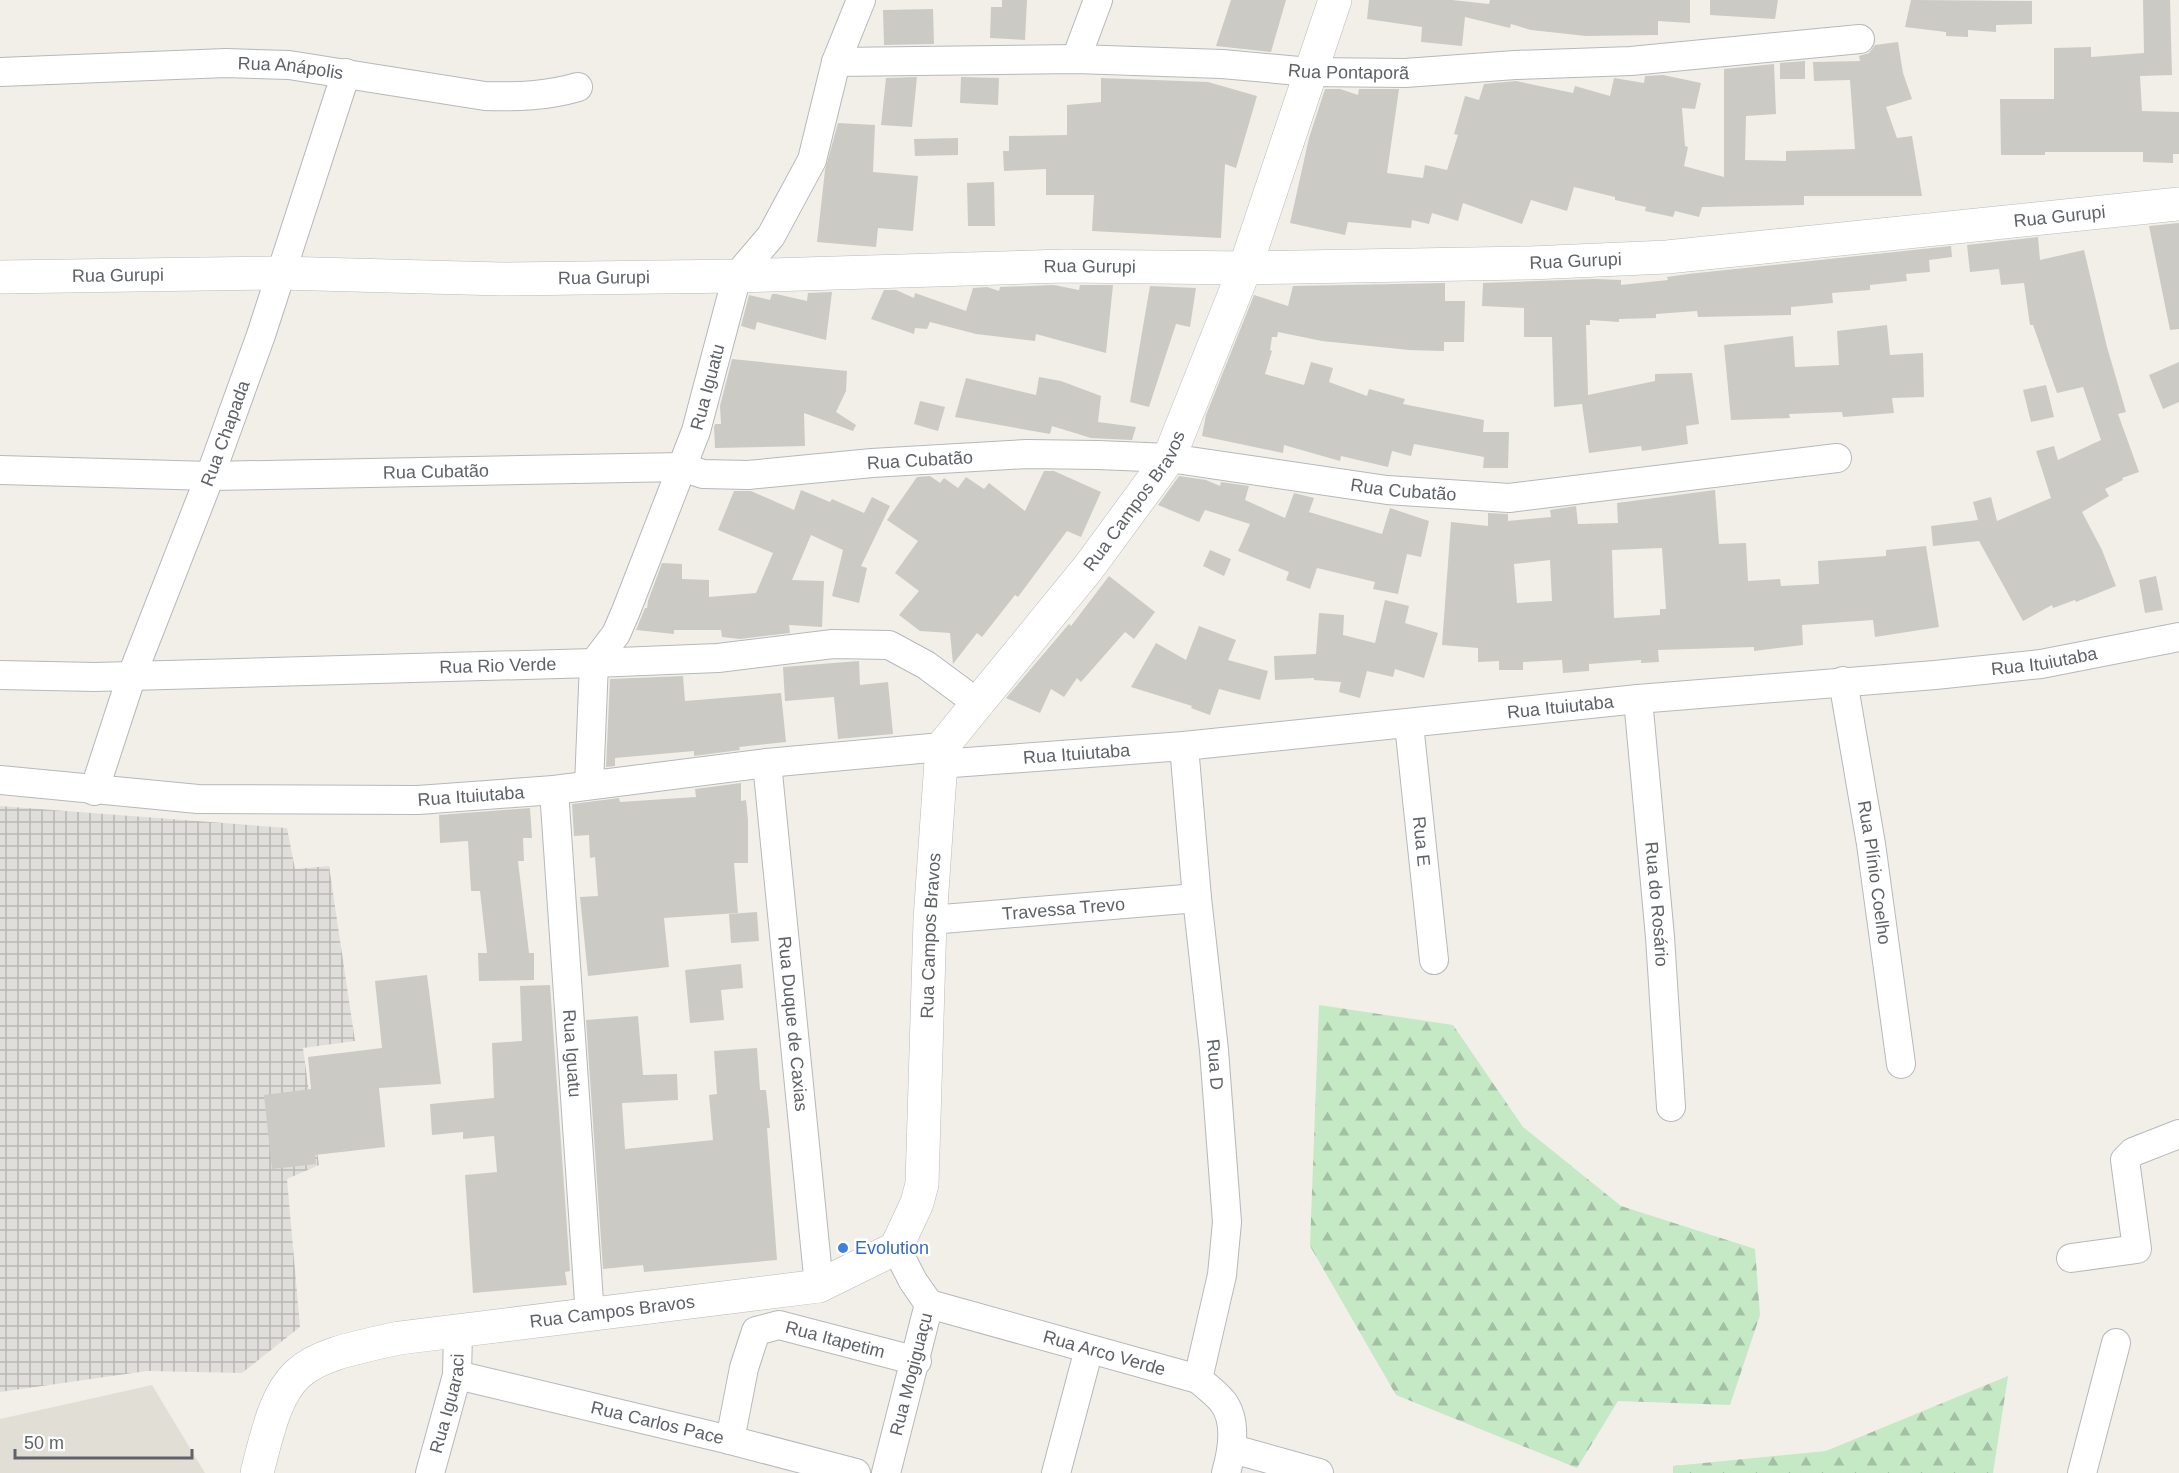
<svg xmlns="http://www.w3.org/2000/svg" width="2179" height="1473" font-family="Helvetica,sans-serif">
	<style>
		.industrial { fill: url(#industrial-grid) }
		.education { fill: #e1ded6 }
		.forest { fill: url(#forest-firs) }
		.building { fill: #cccac5; fill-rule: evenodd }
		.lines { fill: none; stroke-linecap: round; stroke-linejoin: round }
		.street-casing { stroke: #b5b8bc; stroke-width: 30 }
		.secondary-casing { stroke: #b6babf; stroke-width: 34 }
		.street { stroke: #fff; stroke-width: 28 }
		.secondary { stroke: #fff; stroke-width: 33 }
		.shop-dot { fill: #3f7fe0; stroke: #fff; stroke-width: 2 }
		.labels { text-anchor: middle; stroke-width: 5; stroke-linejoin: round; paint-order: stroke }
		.street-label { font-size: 18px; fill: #5f6368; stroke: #fff }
		.shop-label { font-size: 18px; fill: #366cbe; stroke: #fff; text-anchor: start }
	</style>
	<defs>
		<pattern id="industrial-grid" width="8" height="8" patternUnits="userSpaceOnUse" patternTransform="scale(1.5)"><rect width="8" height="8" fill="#e0deda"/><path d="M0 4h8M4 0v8" fill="none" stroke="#b9b8b5"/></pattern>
		<pattern id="forest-firs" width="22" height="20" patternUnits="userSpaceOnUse" patternTransform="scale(1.5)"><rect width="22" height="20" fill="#c5e8c5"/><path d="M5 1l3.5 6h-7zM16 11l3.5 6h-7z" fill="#a3c0a4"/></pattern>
	</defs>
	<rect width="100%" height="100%" fill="#f1efe8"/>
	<path class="industrial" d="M 0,806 L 287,828 L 295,869 L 329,866 L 355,1041 L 303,1048 L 319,1165 L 287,1179 L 300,1327 L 242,1373 L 147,1371 L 0,1392 Z"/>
	<path class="education" d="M 152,1385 L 205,1473 L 0,1473 L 0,1419 Z"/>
	<g class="forest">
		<path d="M 1319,1005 L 1453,1025 L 1523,1127 L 1621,1206 L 1755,1249 L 1760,1315 L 1730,1405 L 1618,1401 L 1577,1468 L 1396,1395 L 1310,1246 Z"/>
		<path d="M 2008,1376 L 1993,1473 L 1673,1473 L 1673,1466 L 1826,1451 Z"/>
	</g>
	<g class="building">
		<path d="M 1002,0 L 1027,0 L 1025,40 L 990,38 L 991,7 L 1002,7 Z"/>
		<path d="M 1231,0 L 1286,0 L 1271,52 L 1216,46 Z"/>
		<path d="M 1369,0 L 1452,0 L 1489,4 L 1490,0 L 1690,0 L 1690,23 L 1658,21 L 1658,35 L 1586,36 L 1531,30 L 1511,24 L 1510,28 L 1465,17 L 1462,46 L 1421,42 L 1422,27 L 1367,19 Z"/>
		<path d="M 1710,0 L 1778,0 L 1775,19 L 1710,15 Z"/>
		<path d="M 1911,0 L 2032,1 L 2032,24 L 1996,25 L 1996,32 L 1968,30 L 1968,37 L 1946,36 L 1946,32 L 1905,27 Z"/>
		<path d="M 2143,0 L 2170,0 L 2172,75 L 2140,76 L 2142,111 L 2179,112 L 2179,154 L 2173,154 L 2173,163 L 2143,162 L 2143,152 L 2045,152 L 2045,155 L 2001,155 L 2000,99 L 2054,99 L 2054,48 L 2091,47 L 2091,57 L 2144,53 Z"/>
		<path d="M 933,9 L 934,44 L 884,45 L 883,10 Z"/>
		<path d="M 1898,42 L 1903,73 L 1912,99 L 1886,107 L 1897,138 L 1912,136 L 1922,196 L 1804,196 L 1804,205 L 1702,207 L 1699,217 L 1675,211 L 1673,217 L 1645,211 L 1646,207 L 1615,200 L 1615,197 L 1574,187 L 1567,211 L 1531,200 L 1522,224 L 1463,203 L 1458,221 L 1432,213 L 1429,224 L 1412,220 L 1411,228 L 1348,222 L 1345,235 L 1290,223 L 1309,138 L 1325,89 L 1340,89 L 1358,95 L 1359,89 L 1399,89 L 1387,173 L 1423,178 L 1425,165 L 1447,170 L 1458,135 L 1454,134 L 1465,96 L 1479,100 L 1484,84 L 1516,81 L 1573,93 L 1575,86 L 1610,96 L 1614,78 L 1644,83 L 1645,76 L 1663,75 L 1701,83 L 1695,109 L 1682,108 L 1685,146 L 1688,147 L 1684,166 L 1724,177 L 1724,69 L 1774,64 L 1776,114 L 1746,116 L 1745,160 L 1786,161 L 1786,151 L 1855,149 L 1850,80 L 1814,81 L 1813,62 L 1860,61 L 1859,56 L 1869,53 L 1875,45 Z"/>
		<path d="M 1805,61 L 1805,79 L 1780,79 L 1780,63 Z"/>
		<path d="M 917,77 L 912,127 L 881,125 L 886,78 Z"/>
		<path d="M 961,77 L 999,78 L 998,105 L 960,103 Z"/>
		<path d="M 1101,78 L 1208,82 L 1257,96 L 1236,168 L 1225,164 L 1221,238 L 1092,231 L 1094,195 L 1046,195 L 1046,169 L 1004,171 L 1003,151 L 1009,151 L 1009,136 L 1067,135 L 1067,105 L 1101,102 Z"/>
		<path d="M 838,123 L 875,125 L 873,172 L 918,176 L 913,231 L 878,228 L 876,247 L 817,242 L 825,170 Z"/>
		<path d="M 958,138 L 958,155 L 915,156 L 914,139 Z"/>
		<path d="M 994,182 L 995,226 L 968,226 L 967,183 Z"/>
		<path d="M 2179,223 L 2179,329 L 2170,330 L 2149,226 Z"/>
		<path d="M 2038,237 L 2040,260 L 2084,250 L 2107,347 L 2126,412 L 2118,414 L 2139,472 L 2122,478 L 2123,480 L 2105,489 L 2109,496 L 2082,512 L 2102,550 L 2116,586 L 2076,602 L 2075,600 L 2053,608 L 2052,605 L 2023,621 L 1979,541 L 1933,546 L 1931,526 L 1978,520 L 1973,502 L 1991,497 L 1997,521 L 2051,498 L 2036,451 L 2054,446 L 2058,460 L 2101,440 L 2083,387 L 2057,393 L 2033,325 L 2030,325 L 2024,283 L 2001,285 L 1999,269 L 1970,272 L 1967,245 Z"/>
		<path d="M 1951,246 L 1952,257 L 1929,260 L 1930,272 L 1906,274 L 1907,281 L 1870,285 L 1870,290 L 1832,293 L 1833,303 L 1791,307 L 1791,315 L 1698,317 L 1697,311 L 1656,314 L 1656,318 L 1619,319 L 1619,322 L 1590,320 L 1590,325 L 1586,325 L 1588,395 L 1655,381 L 1655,374 L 1692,373 L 1699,424 L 1686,426 L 1688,444 L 1642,451 L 1641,446 L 1589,453 L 1582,404 L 1554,407 L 1552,337 L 1524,337 L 1524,308 L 1482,306 L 1483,283 L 1595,279 L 1621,280 L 1621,285 L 1668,280 L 1667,277 L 1688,274 Z"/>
		<path d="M 1445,283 L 1445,301 L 1465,301 L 1464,342 L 1444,342 L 1444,351 L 1409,350 L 1322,341 L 1278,332 L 1277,337 L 1272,337 L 1270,350 L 1272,351 L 1265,374 L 1304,385 L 1311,362 L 1333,368 L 1329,382 L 1367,396 L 1369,389 L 1405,399 L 1403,404 L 1484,420 L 1483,432 L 1509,432 L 1508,468 L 1483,468 L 1484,457 L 1414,444 L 1411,456 L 1392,451 L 1388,467 L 1341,456 L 1340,461 L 1284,445 L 1283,453 L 1202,436 L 1206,415 L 1254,295 L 1288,306 L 1293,286 Z"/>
		<path d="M 1054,285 L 1079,290 L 1080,285 L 1113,285 L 1106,353 L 1036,334 L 1035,341 L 976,334 L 930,322 L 927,329 L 915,328 L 914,334 L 871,319 L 884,290 L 896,290 L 914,298 L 915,293 L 966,311 L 973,288 L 987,287 L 999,291 L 1000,287 Z"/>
		<path d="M 1150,286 L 1196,288 L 1190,327 L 1176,324 L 1149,407 L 1130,402 Z"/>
		<path d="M 832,292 L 826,340 L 757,322 L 755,330 L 741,326 L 749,295 L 770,300 L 772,294 L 776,294 L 807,301 L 808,293 Z"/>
		<path d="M 1887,325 L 1890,355 L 1923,353 L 1924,397 L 1892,398 L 1894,413 L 1843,417 L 1842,412 L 1789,414 L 1790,418 L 1731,420 L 1724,345 L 1793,336 L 1795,367 L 1839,365 L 1837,331 Z"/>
		<path d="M 732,359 L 847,371 L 846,391 L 836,412 L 856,425 L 853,431 L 804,413 L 805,446 L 715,448 L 714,427 L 715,424 L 721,424 L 720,406 Z"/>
		<path d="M 2179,362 L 2179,402 L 2163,409 L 2149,375 Z"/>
		<path d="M 1039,377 L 1061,381 L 1101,396 L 1098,422 L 1136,427 L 1132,440 L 1091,438 L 1052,426 L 1050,434 L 955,417 L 966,378 L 1036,395 Z"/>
		<path d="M 2046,385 L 2054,417 L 2031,422 L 2023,390 Z"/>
		<path d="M 920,401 L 945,407 L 938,431 L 914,424 Z"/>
		<path d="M 1044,471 L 1054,471 L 1101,492 L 1081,537 L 1067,531 L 1018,597 L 1015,595 L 982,637 L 977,633 L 953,664 L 950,633 L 920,631 L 899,615 L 919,591 L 895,573 L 918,541 L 887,520 L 917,477 L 930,476 L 940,483 L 944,478 L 958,488 L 966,477 L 984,489 L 989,483 L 1025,511 Z"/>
		<path d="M 1179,476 L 1206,480 L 1220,486 L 1221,482 L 1249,486 L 1245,500 L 1285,518 L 1294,493 L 1314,498 L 1309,512 L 1382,534 L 1390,508 L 1429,521 L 1421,557 L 1407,554 L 1398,594 L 1373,589 L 1375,582 L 1317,568 L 1310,589 L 1286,580 L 1289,572 L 1238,551 L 1250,524 L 1205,510 L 1199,522 L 1158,505 Z"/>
		<path d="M 801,490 L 830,502 L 832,499 L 864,513 L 872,497 L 890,506 L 861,566 L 867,568 L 859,603 L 832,596 L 843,550 L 811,535 L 792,580 L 824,581 L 822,627 L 789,625 L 790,633 L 740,639 L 722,637 L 721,630 L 674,630 L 674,634 L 636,630 L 645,608 L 647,608 L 648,601 L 662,563 L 682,564 L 682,579 L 709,580 L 709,597 L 756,593 L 773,553 L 718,530 L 734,491 L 751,491 L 794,510 Z"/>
		<path d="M 1715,490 L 1719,544 L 1746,543 L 1748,581 L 1780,579 L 1781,586 L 1819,584 L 1818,561 L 1886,556 L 1886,550 L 1926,546 L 1939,627 L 1875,637 L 1873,620 L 1802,625 L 1803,645 L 1754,651 L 1754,647 L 1658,650 L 1659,662 L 1641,663 L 1641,660 L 1589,664 L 1589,671 L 1563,673 L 1562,660 L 1523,662 L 1523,670 L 1499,670 L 1499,661 L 1478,662 L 1478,648 L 1442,645 L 1451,522 L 1488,526 L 1488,513 L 1508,514 L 1508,521 L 1551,517 L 1550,510 L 1576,506 L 1578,524 L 1618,523 L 1617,503 ZM 1662,548 L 1666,609 L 1660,609 L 1660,615 L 1614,618 L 1612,550 ZM 1550,560 L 1552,601 L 1517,603 L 1514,564 Z"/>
		<path d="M 1210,550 L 1231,559 L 1224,576 L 1203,566 Z"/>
		<path d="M 1109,576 L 1155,612 L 1134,639 L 1125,632 L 1081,682 L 1077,678 L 1064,697 L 1051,689 L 1040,713 L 1006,698 L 1069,624 L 1071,626 Z"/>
		<path d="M 2156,576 L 2163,610 L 2145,613 L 2139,580 Z"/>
		<path d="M 1385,600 L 1409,606 L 1405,623 L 1438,633 L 1424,678 L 1395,669 L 1393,677 L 1367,671 L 1360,698 L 1339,692 L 1341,682 L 1314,680 L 1314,678 L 1275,680 L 1274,656 L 1316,654 L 1319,613 L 1344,615 L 1343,635 L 1375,643 Z"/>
		<path d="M 1199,626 L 1236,640 L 1228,660 L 1268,671 L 1260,700 L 1219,689 L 1210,715 L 1191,708 L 1192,706 L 1131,687 L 1156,643 L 1186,660 Z"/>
		<path d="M 859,661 L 860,685 L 888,682 L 893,734 L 838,739 L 834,697 L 785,701 L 783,667 Z"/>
		<path d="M 683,676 L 685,701 L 781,693 L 786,742 L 739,747 L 740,750 L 694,756 L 694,751 L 615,758 L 615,766 L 606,767 L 610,679 Z"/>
		<path d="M 741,783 L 741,801 L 746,800 L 748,820 L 748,863 L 734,863 L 738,913 L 664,918 L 669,967 L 588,976 L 580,897 L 598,896 L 595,857 L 590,858 L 589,835 L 574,836 L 572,804 L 619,798 L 620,802 L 696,797 L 695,789 Z"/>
		<path d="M 530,808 L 532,838 L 523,838 L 524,861 L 518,861 L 529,953 L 534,953 L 534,980 L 479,981 L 478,953 L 487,953 L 480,891 L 471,891 L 468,841 L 440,843 L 439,815 Z"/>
		<path d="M 757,912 L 759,941 L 731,943 L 729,914 Z"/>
		<path d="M 741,964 L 743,988 L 721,990 L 724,1020 L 690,1023 L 685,970 Z"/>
		<path d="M 427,975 L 441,1084 L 379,1088 L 385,1147 L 315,1155 L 316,1164 L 272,1169 L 264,1095 L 311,1089 L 308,1057 L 382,1048 L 375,981 Z"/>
		<path d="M 550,985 L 570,1271 L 565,1272 L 567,1285 L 473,1293 L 465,1175 L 497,1172 L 494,1136 L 463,1139 L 463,1132 L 432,1135 L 430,1104 L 494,1098 L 492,1043 L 522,1041 L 520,986 Z"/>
		<path d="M 638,1016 L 643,1075 L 677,1074 L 678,1100 L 622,1103 L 625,1149 L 713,1140 L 709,1095 L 717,1094 L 714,1051 L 757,1048 L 760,1090 L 766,1090 L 770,1128 L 767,1128 L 777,1260 L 644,1272 L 643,1265 L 603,1269 L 586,1020 Z"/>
	</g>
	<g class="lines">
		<g class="street-casing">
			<g id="street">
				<path d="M 1076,59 L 1098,0"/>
				<path id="s1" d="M 836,62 L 1076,59 L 1222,64 L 1310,72 L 1405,73 L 1515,65 L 1631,61 L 1860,39"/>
				<path id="s2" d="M 0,72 L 226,63 L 289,65 L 485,96 C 518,97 547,96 578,87"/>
				<path id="s3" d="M 0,470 L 210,476 L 682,467 L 703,474 L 748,475 L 872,463 L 1027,454 L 1098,455 L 1169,458 L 1387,490 L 1509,498 L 1837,458"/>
				<path id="s4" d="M 0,675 L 95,677 L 594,663 L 718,658 L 833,644 L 889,645 L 926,665 L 976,702"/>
				<path id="s5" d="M 1843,681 L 1871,844 L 1901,1064"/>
				<path id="s6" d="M 1638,699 L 1660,937 L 1671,1107"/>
				<path id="s7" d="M 1409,724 L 1434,960"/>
				<path id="s8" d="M 1184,746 L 1197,898 L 1214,1050 L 1227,1222 L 1222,1275 L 1198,1379"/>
				<path id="s9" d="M 767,763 L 819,1286"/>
				<path id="s10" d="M 939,764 L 1184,746 L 1638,699 L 1935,675 L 2041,664 L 2179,637"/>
				<path id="s11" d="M 0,780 L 198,799 L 418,800 L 554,790 L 767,763 L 942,747"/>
				<path id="s12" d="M 589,785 L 594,663 L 616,634 L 626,611 L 696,431 L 737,276 L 771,236 L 812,160 L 836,62 L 861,0"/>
				<path id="s13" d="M 554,790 L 590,1316"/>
				<path id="s14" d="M 94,791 L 132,675 L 210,476 L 261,335 L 346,73"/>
				<path id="s15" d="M 930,920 L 1197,898"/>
				<path d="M 2071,1258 L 2137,1249 L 2125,1160 L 2133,1152 L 2179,1134"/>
				<path id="s16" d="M 929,1304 L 1198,1379 C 1206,1386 1217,1394 1223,1402 C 1238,1422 1232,1452 1226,1473"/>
				<path id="s17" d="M 457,1375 L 730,1440 L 856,1473"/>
				<path id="s18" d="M 730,1440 L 744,1368 L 756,1331 L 779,1325 L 917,1361"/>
				<path d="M 1233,1449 L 1319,1473"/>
				<path id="s19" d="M 430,1473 L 457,1375 L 458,1332"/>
				<path id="s20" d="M 886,1473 L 929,1304 L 913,1281 L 896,1248"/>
				<path d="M 1056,1473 L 1089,1349"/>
				<path d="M 2082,1473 L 2116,1343"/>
			</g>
		</g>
		<g class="secondary-casing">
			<g id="secondary">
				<path id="s21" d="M 0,277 L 279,273 L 501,279 L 737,276 L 1064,266 L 1245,268 L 1530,263 L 1667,257 L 2179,204"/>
				<path id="s22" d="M 257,1473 C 283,1366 292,1361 399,1338 L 819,1286 L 896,1248 L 917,1203 L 922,1184 L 930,920 L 942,747 L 1089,567 L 1169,458 L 1245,268 L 1335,0"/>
			</g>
		</g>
		<use href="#street" class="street"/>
		<use href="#secondary" class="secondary"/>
	</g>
	<circle class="shop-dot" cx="843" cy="1248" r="6"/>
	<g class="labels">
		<g class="street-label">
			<text dy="6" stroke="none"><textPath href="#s2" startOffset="291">Rua Anápolis</textPath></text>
			<text dy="6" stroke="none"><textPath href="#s1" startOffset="513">Rua Pontaporã</textPath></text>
			<text dy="6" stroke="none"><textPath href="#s21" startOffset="2062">Rua Gurupi</textPath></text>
			<text dy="6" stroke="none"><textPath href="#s21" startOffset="1576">Rua Gurupi</textPath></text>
			<text dy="6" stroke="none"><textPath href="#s21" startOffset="1090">Rua Gurupi</textPath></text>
			<text dy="6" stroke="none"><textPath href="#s21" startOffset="118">Rua Gurupi</textPath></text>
			<text dy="6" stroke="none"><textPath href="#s21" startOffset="604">Rua Gurupi</textPath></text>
			<text dy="6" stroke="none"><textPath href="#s12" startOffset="422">Rua Iguatu</textPath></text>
			<text dy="6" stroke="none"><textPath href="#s14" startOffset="381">Rua Chapada</textPath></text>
			<text dy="6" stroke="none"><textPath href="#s3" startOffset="922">Rua Cubatão</textPath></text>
			<text dy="6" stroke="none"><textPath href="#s3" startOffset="436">Rua Cubatão</textPath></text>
			<text dy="6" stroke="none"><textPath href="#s3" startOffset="1408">Rua Cubatão</textPath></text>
			<text dy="6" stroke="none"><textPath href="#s22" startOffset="1546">Rua Campos Bravos</textPath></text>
			<text dy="6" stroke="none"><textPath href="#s10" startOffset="1110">Rua Ituiutaba</textPath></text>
			<text dy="6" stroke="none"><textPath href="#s4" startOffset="498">Rua Rio Verde</textPath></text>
			<text dy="6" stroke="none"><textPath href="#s10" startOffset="624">Rua Ituiutaba</textPath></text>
			<text dy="6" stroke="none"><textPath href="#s10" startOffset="138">Rua Ituiutaba</textPath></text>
			<text dy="6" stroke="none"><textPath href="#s11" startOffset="472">Rua Ituiutaba</textPath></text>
			<text dy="6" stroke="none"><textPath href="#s7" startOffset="118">Rua E</textPath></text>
			<text dy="6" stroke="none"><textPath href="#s5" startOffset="194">Rua Plínio Coelho</textPath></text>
			<text dy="6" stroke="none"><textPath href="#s6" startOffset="206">Rua do Rosário</textPath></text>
			<text dy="6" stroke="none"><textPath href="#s15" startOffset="134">Travessa Trevo</textPath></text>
			<text dy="6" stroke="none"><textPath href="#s22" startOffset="1044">Rua Campos Bravos</textPath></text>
			<text dy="6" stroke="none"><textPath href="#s9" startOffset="262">Rua Duque de Caxias</textPath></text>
			<text dy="6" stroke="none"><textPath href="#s13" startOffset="264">Rua Iguatu</textPath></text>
			<text dy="6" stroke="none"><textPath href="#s8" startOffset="320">Rua D</textPath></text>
			<text dy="6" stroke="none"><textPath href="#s22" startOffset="432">Rua Campos Bravos</textPath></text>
			<text dy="6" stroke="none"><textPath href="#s18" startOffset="194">Rua Itapetim</textPath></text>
			<text dy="6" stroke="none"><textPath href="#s16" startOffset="182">Rua Arco Verde</textPath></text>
			<text dy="6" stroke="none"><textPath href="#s20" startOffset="102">Rua Mogiguaçu</textPath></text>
			<text dy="6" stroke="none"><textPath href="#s19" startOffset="72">Rua Iguaraci</textPath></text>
			<text dy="6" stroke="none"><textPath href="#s17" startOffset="206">Rua Carlos Pace</textPath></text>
		</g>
		<g class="shop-label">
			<text x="855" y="1254">Evolution</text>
		</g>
	</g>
	<path d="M15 1449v9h177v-9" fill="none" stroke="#5f6368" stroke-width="3"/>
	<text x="24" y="1449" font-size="18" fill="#5f6368" stroke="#ffffff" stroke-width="4.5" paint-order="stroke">50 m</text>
</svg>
